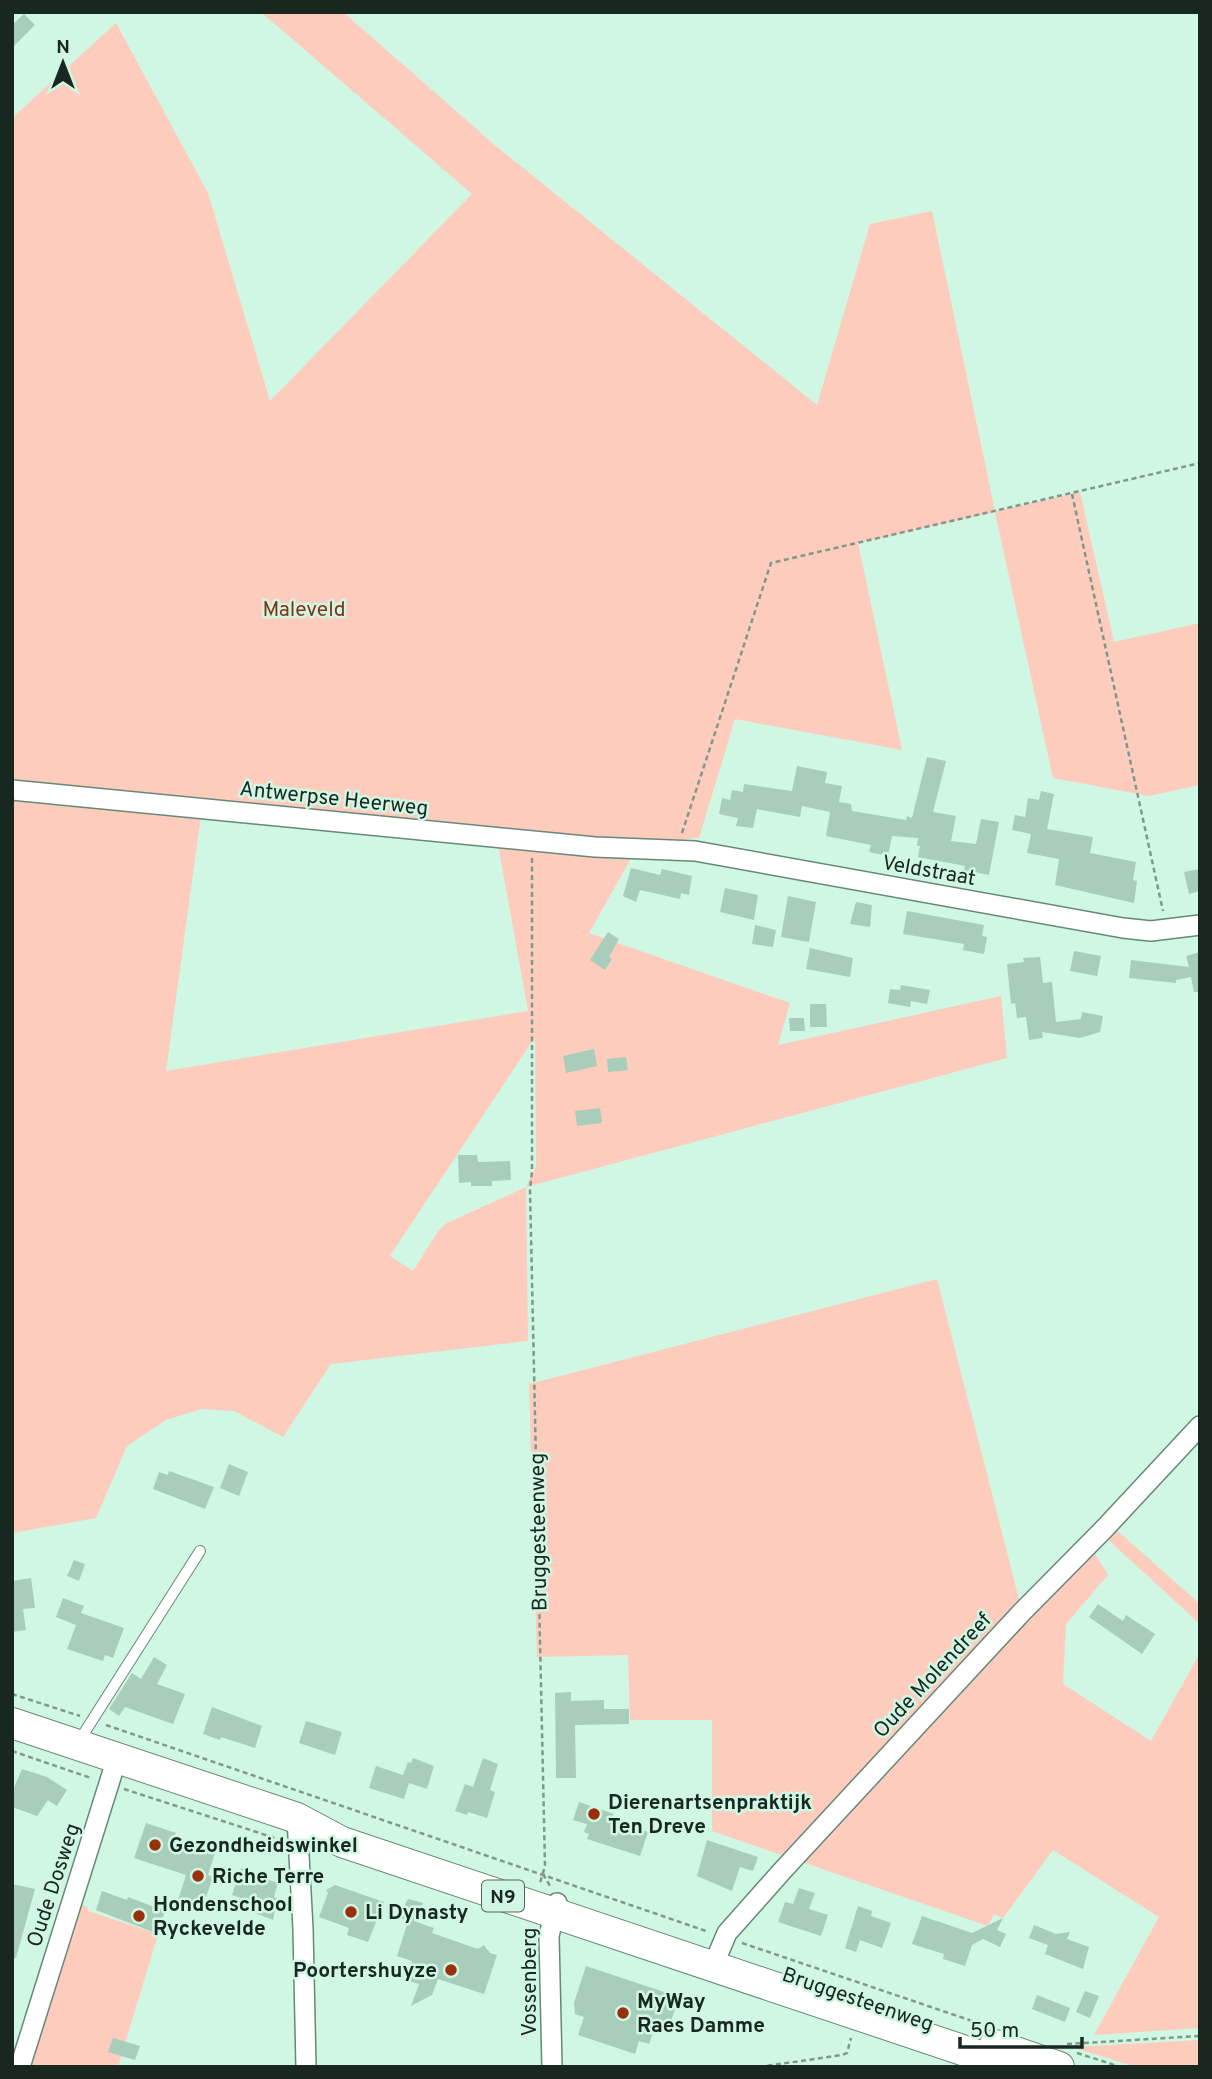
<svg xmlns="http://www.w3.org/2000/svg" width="1212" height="2079" font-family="Overpass,sans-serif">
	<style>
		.green { fill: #feccbc; fill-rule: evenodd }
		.building { fill: #a8cdbb }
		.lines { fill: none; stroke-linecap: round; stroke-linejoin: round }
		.service-casing { stroke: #668878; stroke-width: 12 }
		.minor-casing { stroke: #668878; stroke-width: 22 }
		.primary-casing { stroke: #668878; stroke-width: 32 }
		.path { stroke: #7e998c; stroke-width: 2.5; stroke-dasharray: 5 3.5; stroke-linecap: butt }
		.service { stroke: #fff; stroke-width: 10 }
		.minor { stroke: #fff; stroke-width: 19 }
		.primary { stroke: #fff; stroke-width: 30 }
		.poi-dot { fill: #97310c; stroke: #d0f6e4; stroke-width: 2.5 }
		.labels { text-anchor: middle; stroke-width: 5; stroke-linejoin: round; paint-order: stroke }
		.shield { fill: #d0f6e4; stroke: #50655c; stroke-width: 2 }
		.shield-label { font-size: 19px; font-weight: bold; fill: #192721 }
		.park-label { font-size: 21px; fill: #863014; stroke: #d0f6e4 }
		.street-label { font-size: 21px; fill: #192721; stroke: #d0f6e4 }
		.poi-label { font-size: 21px; font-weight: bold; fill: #192721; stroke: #d0f6e4; text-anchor: start }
	</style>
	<rect width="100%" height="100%" fill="#d0f6e4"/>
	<g class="green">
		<path d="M 261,12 L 343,12 L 496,146 L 817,405 L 870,224 L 932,211 L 995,511 L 1080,492 L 1114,642 L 1200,623 L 1200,785 L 1149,796 L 1053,778 L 995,512 L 858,543 L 902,750 L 735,719 L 699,838 L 634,843 L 633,855 L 589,933 L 790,1003 L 778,1045 L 1001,996 L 1007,1058 L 526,1187 L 528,1341 L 331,1364 L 283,1437 L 234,1411 L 201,1409 L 166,1420 L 127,1446 L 96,1518 L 12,1533 L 12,118 L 116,23 L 208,193 L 270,401 L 472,194 ZM 202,808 L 498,844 L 528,1011 L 166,1071 ZM 535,1037 L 536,1167 L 526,1187 L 447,1223 L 439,1230 L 413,1271 L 390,1256 Z"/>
		<path d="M 937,1279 L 1022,1611 L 1092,1549 L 1108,1575 L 1066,1624 L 1063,1684 L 1151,1741 L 1200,1653 L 1200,2028 L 1094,2035 L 1159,1917 L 1053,1850 L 1003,1918 L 994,1914 L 988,1926 L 712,1831 L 712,1720 L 630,1720 L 628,1655 L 537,1657 L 529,1384 Z"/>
		<path d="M 1105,1520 L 1200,1604 L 1200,1624 L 1103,1535 Z"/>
		<path d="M 80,1905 L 88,1907 L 88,1911 L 158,1934 L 118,2067 L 12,2067 L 12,2057 L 23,2039 L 36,2051 Z"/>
		<path d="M 1200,2040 L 1200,2067 L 1136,2067 L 1072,2047 Z"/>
	</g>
	<g class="building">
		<path d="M 24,14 L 35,25 L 12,48 L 12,25 Z"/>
		<path d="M 927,757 L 946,761 L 933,812 L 956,816 L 951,841 L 976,844 L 981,819 L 999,822 L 989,875 L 964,870 L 965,866 L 918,857 L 920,846 L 917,846 L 918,838 L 892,836 L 888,856 L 869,852 L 871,845 L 826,836 L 830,812 L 802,806 L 800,817 L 757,809 L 753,828 L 736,826 L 738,818 L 719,814 L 722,798 L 730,800 L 732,790 L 743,792 L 744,784 L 792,791 L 797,766 L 827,772 L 825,783 L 842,786 L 839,802 L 851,804 L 852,811 L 906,820 L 907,816 L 912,818 Z"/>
		<path d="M 1041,791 L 1054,794 L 1047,829 L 1093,837 L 1090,853 L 1136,862 L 1133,880 L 1137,881 L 1134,903 L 1055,885 L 1059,859 L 1027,853 L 1031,834 L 1012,830 L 1015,815 L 1025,817 L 1028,798 L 1039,800 Z"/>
		<path d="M 631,868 L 660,875 L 662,869 L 692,876 L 689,895 L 681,893 L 680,899 L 640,890 L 636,902 L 623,896 Z"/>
		<path d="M 1200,869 L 1200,891 L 1189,894 L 1184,872 Z"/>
		<path d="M 725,888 L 758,895 L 754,920 L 720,912 Z"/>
		<path d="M 788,896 L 816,902 L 809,942 L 781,937 Z"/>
		<path d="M 856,902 L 872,905 L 870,927 L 850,924 Z"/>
		<path d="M 907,911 L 984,925 L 982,936 L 987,937 L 984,954 L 963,950 L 964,944 L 903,934 Z"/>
		<path d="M 755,925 L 776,930 L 773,947 L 752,944 Z"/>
		<path d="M 608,932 L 619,939 L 609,957 L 612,959 L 605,970 L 590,960 Z"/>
		<path d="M 810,948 L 853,958 L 850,977 L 806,969 Z"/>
		<path d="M 1074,951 L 1101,956 L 1097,976 L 1070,971 Z"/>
		<path d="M 1200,952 L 1200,992 L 1194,992 L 1191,977 L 1176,980 L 1176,983 L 1129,978 L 1131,960 L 1189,967 L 1186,956 Z"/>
		<path d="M 1040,957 L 1043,983 L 1052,982 L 1056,1022 L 1081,1019 L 1082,1012 L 1103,1016 L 1100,1032 L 1080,1038 L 1042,1032 L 1043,1038 L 1029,1040 L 1026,1017 L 1017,1018 L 1015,1003 L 1011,1004 L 1007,964 L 1024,962 L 1023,958 Z"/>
		<path d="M 901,985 L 930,990 L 927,1004 L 911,1001 L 910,1007 L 888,1003 L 890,989 L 900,990 Z"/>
		<path d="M 810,1004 L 826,1004 L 827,1027 L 810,1027 Z"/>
		<path d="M 789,1018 L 804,1018 L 805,1031 L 790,1031 Z"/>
		<path d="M 594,1049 L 597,1066 L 566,1073 L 563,1056 Z"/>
		<path d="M 626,1057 L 628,1070 L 608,1072 L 607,1059 Z"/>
		<path d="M 600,1108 L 602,1123 L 577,1126 L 575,1111 Z"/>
		<path d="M 458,1155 L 477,1155 L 478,1162 L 510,1161 L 511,1180 L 492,1181 L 492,1186 L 471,1186 L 471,1182 L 459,1183 Z"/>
		<path d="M 229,1464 L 248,1472 L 239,1496 L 220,1488 Z"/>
		<path d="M 169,1471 L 214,1487 L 205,1509 L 153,1489 L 159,1472 L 168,1475 Z"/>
		<path d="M 74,1560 L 85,1564 L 79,1581 L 67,1576 Z"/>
		<path d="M 31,1578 L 35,1608 L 23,1609 L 26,1630 L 12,1632 L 12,1581 Z"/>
		<path d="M 63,1598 L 84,1606 L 81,1613 L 124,1628 L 113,1658 L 105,1655 L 103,1661 L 67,1649 L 76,1625 L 56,1617 Z"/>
		<path d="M 1098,1604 L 1123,1621 L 1126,1615 L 1155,1634 L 1142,1654 L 1089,1617 Z"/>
		<path d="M 154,1657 L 167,1665 L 157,1684 L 185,1694 L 173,1724 L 125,1707 L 119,1716 L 109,1709 L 132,1673 L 141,1679 Z"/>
		<path d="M 571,1692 L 571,1701 L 604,1700 L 604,1709 L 629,1709 L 629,1724 L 575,1725 L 576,1778 L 556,1778 L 555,1693 Z"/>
		<path d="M 212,1707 L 262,1726 L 255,1748 L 221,1737 L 220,1740 L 203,1734 Z"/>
		<path d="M 306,1721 L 342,1732 L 335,1755 L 299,1743 Z"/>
		<path d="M 413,1758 L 434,1766 L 427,1789 L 409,1783 L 404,1799 L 369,1788 L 376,1766 L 403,1775 L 408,1762 L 411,1763 Z"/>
		<path d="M 483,1758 L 498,1764 L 490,1790 L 495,1792 L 487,1818 L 468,1812 L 467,1815 L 455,1811 L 465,1784 L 473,1787 Z"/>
		<path d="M 22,1769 L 47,1777 L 67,1790 L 57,1806 L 48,1800 L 37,1816 L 12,1807 L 12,1792 Z"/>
		<path d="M 579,1802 L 614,1814 L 611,1820 L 648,1832 L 640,1856 L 587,1839 L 589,1834 L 584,1832 L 587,1824 L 573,1820 Z"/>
		<path d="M 146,1823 L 176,1833 L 174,1839 L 197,1847 L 199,1842 L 214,1847 L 212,1852 L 215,1853 L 208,1875 L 213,1877 L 206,1897 L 203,1896 L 201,1903 L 195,1901 L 194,1905 L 178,1900 L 186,1875 L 134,1858 Z"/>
		<path d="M 707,1840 L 758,1857 L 753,1871 L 740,1867 L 732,1891 L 697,1876 Z"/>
		<path d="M 241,1868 L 254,1873 L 253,1875 L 278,1883 L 274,1897 L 277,1898 L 273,1920 L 255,1913 L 258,1904 L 232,1895 Z"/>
		<path d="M 12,1884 L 35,1889 L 16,1958 L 12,1958 Z"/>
		<path d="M 335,1885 L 384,1902 L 368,1942 L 347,1935 L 349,1928 L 319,1917 L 328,1893 L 326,1890 Z"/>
		<path d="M 799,1888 L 815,1893 L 809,1909 L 828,1915 L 821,1936 L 778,1922 L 785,1902 L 793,1904 Z"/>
		<path d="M 102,1891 L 127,1900 L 128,1897 L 165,1911 L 158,1934 L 96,1910 Z"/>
		<path d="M 408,1899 L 423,1903 L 417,1922 L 434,1928 L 432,1933 L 478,1949 L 484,1945 L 490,1953 L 497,1955 L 484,1994 L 438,1979 L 432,1995 L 411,2006 L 419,1984 L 406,1980 L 412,1961 L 397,1956 L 408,1921 L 398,1917 Z"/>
		<path d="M 858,1906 L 872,1911 L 871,1916 L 891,1923 L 882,1948 L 860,1940 L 856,1952 L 845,1948 Z"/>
		<path d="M 922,1916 L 972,1933 L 1003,1918 L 997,1930 L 1006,1934 L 1000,1947 L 983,1939 L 972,1945 L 965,1966 L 943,1959 L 944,1954 L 912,1944 Z"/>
		<path d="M 1034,1925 L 1056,1934 L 1070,1932 L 1067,1939 L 1089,1947 L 1083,1969 L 1045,1954 L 1048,1945 L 1029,1938 Z"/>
		<path d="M 586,1966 L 679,1997 L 667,2033 L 654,2029 L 649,2044 L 639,2041 L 635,2054 L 578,2035 L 584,2017 L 575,2014 L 574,2003 Z"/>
		<path d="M 1085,1991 L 1099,1996 L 1090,2018 L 1076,2012 Z"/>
		<path d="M 1037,1995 L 1070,2008 L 1065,2022 L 1032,2009 Z"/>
		<path d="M 113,2038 L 140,2046 L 135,2060 L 108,2052 Z"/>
	</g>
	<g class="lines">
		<g class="service-casing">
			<path id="service" d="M 79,1741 L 200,1551"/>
		</g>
		<g class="minor-casing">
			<g id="minor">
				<path d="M 12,790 L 595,847 L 695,851 L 1123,928 L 1151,931 L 1200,925"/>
				<path d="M 297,1818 L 303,1929 L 306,2067"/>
				<path d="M 713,1966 L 727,1933 L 783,1870 L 1022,1612 L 1105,1528 L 1200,1426"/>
				<path d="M 20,2067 L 117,1758"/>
				<path d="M 552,2067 L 549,1936 L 557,1903"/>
			</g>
		</g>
		<g class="primary-casing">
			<g id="primary">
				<path d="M 12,1723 L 297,1818 L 342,1842 L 1013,2067"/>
				<path d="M 995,2045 L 1059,2067"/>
			</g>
		</g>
		<g class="path">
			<path d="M 1072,494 L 1163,911"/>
			<path d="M 682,833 L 771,563 L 1200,463"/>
			<path d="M 532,858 L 532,1171 L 530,1190 L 545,1866 L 540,1883"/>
			<path d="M 12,1694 L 80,1716"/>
			<path d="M 106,1725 L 709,1932"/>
			<path d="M 12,1751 L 91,1778"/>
			<path d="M 124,1789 L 281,1840"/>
			<path d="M 543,1874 L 550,1886"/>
			<path d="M 742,1943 L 984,2025"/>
			<path d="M 1067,2044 L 1200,2036"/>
			<path d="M 1077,2053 L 1121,2067"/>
			<path d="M 759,2067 L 842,2055 L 847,2053 L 851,2038"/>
		</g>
		<use href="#service" class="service"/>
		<use href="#minor" class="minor"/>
		<use href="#primary" class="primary"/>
	</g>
	<g class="poi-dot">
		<circle cx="594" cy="1814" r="7"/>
		<circle cx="155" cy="1845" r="7"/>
		<circle cx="198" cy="1876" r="7"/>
		<circle cx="351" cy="1912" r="7"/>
		<circle cx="139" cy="1916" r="7"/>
		<circle cx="451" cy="1970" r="7"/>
		<circle cx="623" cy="2013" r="7"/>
	</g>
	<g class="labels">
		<rect class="shield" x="482" y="1880.5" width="42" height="31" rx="5"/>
		<g class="shield-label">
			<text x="503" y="1903">N9</text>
		</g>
		<g class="park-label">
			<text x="304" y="616">Maleveld</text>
		</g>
		<g class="street-label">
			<text transform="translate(334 798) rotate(6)" y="7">Antwerpse Heerweg</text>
			<text transform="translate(929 870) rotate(10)" y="7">Veldstraat</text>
			<text transform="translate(538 1532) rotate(-91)" y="7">Bruggesteenweg</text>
			<text transform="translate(932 1675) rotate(-47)" y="7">Oude Molendreef</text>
			<text transform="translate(53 1885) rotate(-72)" y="7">Oude Dosweg</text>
			<text transform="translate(529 1982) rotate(-90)" y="7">Vossenberg</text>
			<text transform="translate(858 1999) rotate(19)" y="7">Bruggesteenweg</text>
		</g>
		<g class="poi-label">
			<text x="608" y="1809">Dierenartsenpraktijk<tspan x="608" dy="24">Ten Dreve</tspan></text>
			<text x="169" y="1852">Gezondheidswinkel</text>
			<text x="212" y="1883">Riche Terre</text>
			<text x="153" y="1911">Hondenschool<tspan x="153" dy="24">Ryckevelde</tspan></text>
			<text x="365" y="1919">Li Dynasty</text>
			<text x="437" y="1977" text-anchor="end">Poortershuyze</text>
			<text x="637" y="2008">MyWay<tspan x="637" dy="24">Raes Damme</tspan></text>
		</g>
	</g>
	<rect width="1212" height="2079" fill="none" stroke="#192721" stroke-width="28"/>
	<g transform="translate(63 63)" stroke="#d0f6e4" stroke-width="5" paint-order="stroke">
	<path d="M0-5L12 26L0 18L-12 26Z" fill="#192721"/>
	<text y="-10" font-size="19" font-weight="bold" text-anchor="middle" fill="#192721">N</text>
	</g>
	<path d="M960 2037v10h122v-10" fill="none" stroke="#192721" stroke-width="3.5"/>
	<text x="970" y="2037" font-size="21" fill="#192721" stroke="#d0f6e4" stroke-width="5" paint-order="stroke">50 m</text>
</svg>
